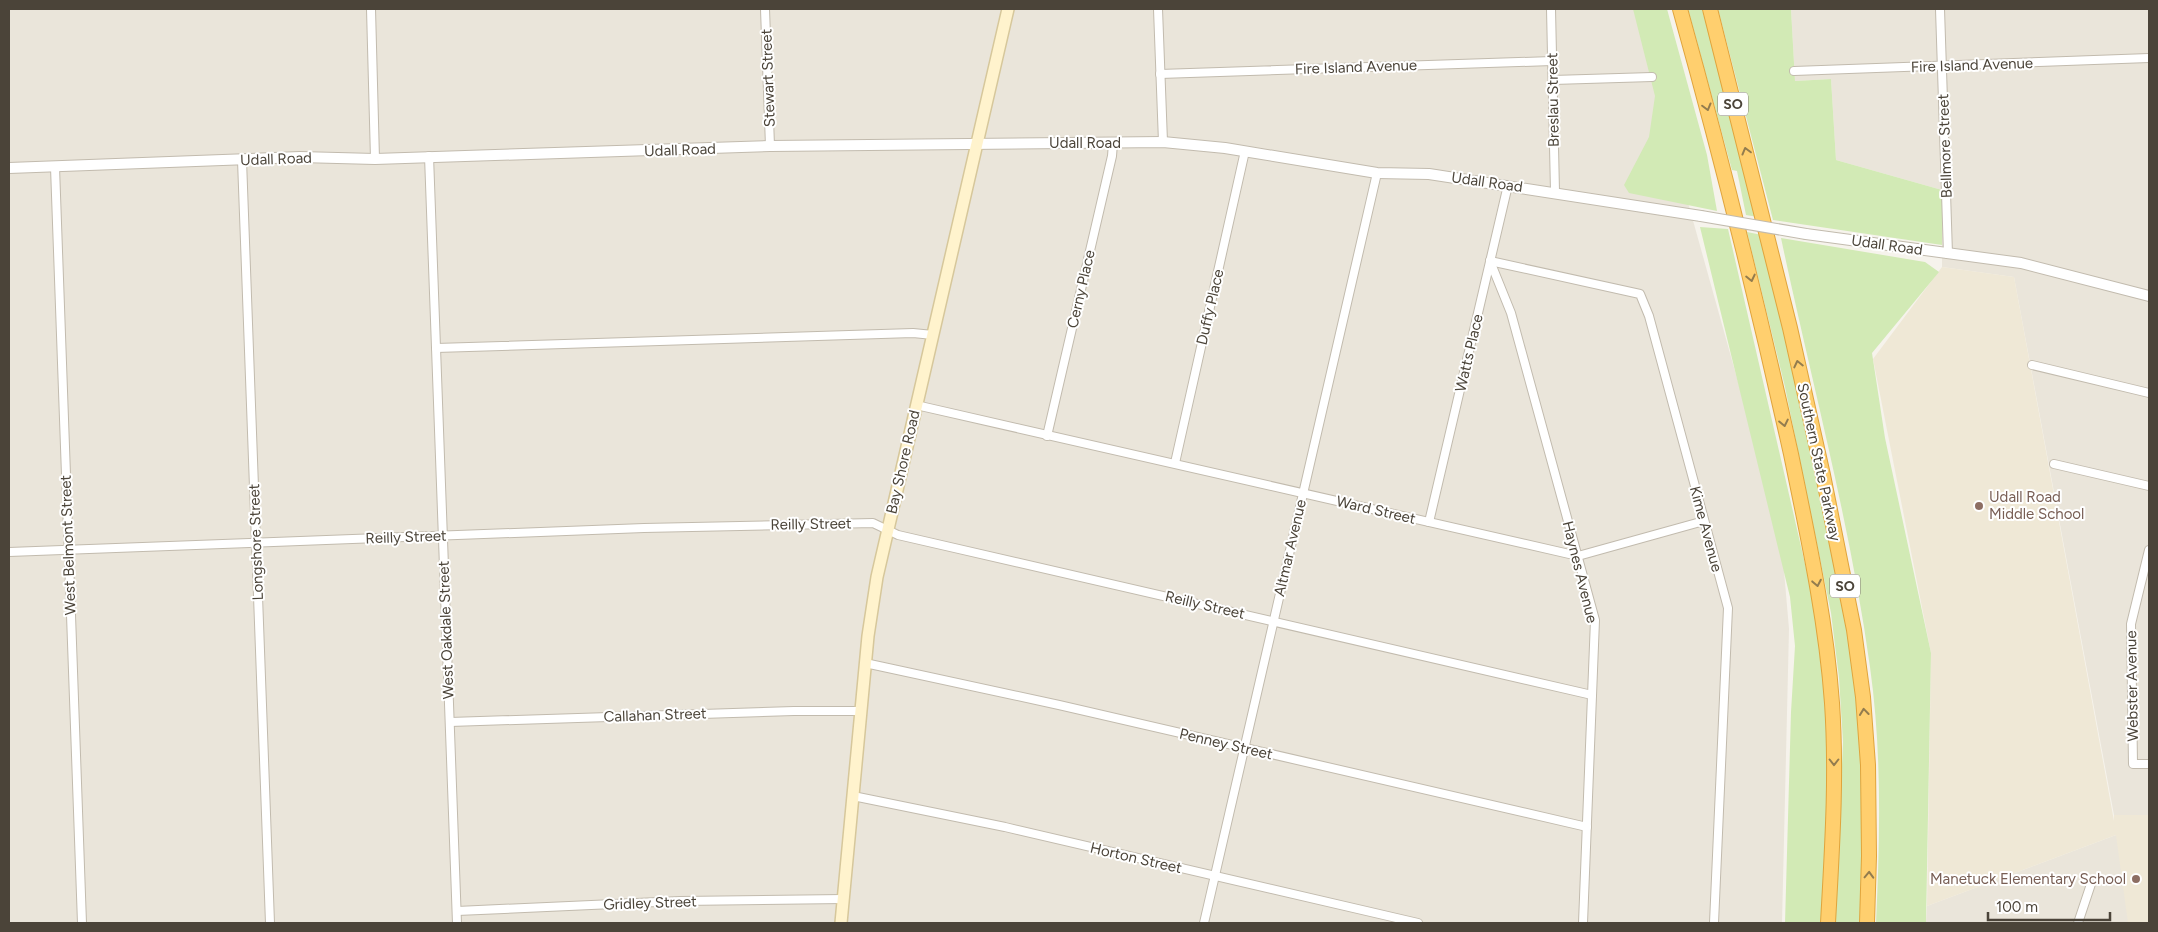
<svg xmlns="http://www.w3.org/2000/svg" width="2158" height="932" font-family="Figtree,sans-serif">
	<style>
		.residential { fill: #eae5da }
		.education { fill: #efe8d6 }
		.green { fill: #d2eab5 }
		.lines { fill: none; stroke-linecap: round; stroke-linejoin: round }
		.minor-casing { stroke: #c2bbae; stroke-width: 10 }
		.tertiary-casing { stroke: #c2bbae; stroke-width: 12 }
		.secondary-casing { stroke: #d6c79b; stroke-width: 14 }
		.motorway-casing { stroke: #e0a43c; stroke-width: 16 }
		.minor { stroke: #fff; stroke-width: 8 }
		.tertiary { stroke: #fff; stroke-width: 10 }
		.secondary { stroke: #fff3cd; stroke-width: 11 }
		.motorway { stroke: #ffcf6e; stroke-width: 14 }
		.tertiary-bridge-casing { stroke: #c2bbae; stroke-width: 12; stroke-linecap: butt }
		.tertiary-bridge { stroke: #fff; stroke-width: 10 }
		.oneway { stroke: #937c4e }
		.education-dot { fill: #8d6e63; stroke: #fff; stroke-width: 2 }
		.labels { text-anchor: middle; stroke-width: 4; stroke-linejoin: round; paint-order: stroke }
		.shield { fill: #fff; stroke: #817c74; stroke-width: 1 }
		.shield-label { font-size: 14px; font-weight: bold; fill: #4b4439 }
		.street-label { font-size: 15px; fill: #4b4439; stroke: #fff }
		.education-label { font-size: 15px; fill: #785e54; stroke: #fff; text-anchor: start }
	</style>
	<rect width="100%" height="100%" fill="#f6f3ec"/>
	<g class="residential">
		<path d="M 9,9 L 1634,9 L 1781,536 L 1789,629 L 1782,923 L 9,923 Z"/>
		<path d="M 1791,9 L 2149,9 L 2149,923 L 1926,923 L 1927,906 L 2116,835 L 2114,815 L 2014,277 L 1942,267 L 1942,190 L 1836,160 L 1831,79 L 1795,81 Z"/>
	</g>
	<path class="education" d="M 1942,267 L 2014,277 L 2114,821 L 2114,815 L 2149,815 L 2149,923 L 2128,923 L 2116,835 L 1927,906 L 1931,653 L 1873,359 Z"/>
	<g class="green">
		<path d="M 1633,9 L 1667,9 L 1707,155 L 1717,211 L 1629,193 L 1624,185 L 1649,137 L 1655,96 Z"/>
		<path d="M 1688,9 L 1702,9 L 1758,217 L 1746,215 L 1737,171 L 1732,170 Z"/>
		<path d="M 1718,9 L 1791,9 L 1795,81 L 1831,79 L 1836,160 L 1942,190 L 1942,245 L 1773,220 Z"/>
		<path d="M 1700,227 L 1728,229 L 1814,603 L 1828,729 L 1828,796 L 1821,923 L 1785,923 L 1791,712 L 1795,646 L 1790,597 Z"/>
		<path d="M 1747,232 L 1762,235 C 1778,308 1795,382 1812,456 C 1824,507 1836,559 1845,611 C 1861,714 1866,819 1860,923 L 1835,923 L 1843,742 L 1839,678 L 1831,613 L 1785,387 Z"/>
		<path d="M 1781,238 L 1925,262 L 1939,272 L 1872,353 L 1885,438 L 1931,653 L 1926,923 L 1876,923 C 1880,838 1882,752 1870,667 C 1850,522 1811,380 1781,238 Z"/>
	</g>
	<g class="lines">
		<g class="minor-casing">
			<g id="minor">
				<path d="M 371,9 L 375,159"/>
				<path d="M 765,9 L 770,146"/>
				<path d="M 1158,9 L 1163,142"/>
				<path d="M 1551,9 L 1555,192"/>
				<path d="M 1940,9 L 1948,254"/>
				<path d="M 1794,71 L 2149,58"/>
				<path d="M 1160,74 L 1552,61"/>
				<path d="M 1553,80 L 1652,77"/>
				<path d="M 429,156 L 457,923"/>
				<path d="M 242,160 L 270,923"/>
				<path d="M 55,167 L 82,923"/>
				<path d="M 1490,261 L 1640,294 L 1649,316 L 1728,608 L 1714,923"/>
				<path d="M 1490,261 L 1511,313 L 1595,620 L 1583,923"/>
				<path d="M 436,348 L 913,333 L 933,335"/>
				<path d="M 2032,365 L 2149,393"/>
				<path d="M 916,405 L 1578,556 L 1704,521"/>
				<path d="M 1047,436 L 1112,156 L 1113,143"/>
				<path d="M 1175,463 L 1245,151"/>
				<path d="M 2054,464 L 2149,486"/>
				<path d="M 1429,522 L 1508,185"/>
				<path d="M 2149,550 L 2131,624 L 2133,764 L 2149,764"/>
				<path d="M 9,552 L 644,528 L 873,523 L 898,535 L 1592,695"/>
				<path d="M 865,663 L 1059,705 L 1587,827"/>
				<path d="M 450,722 L 794,711 L 861,711"/>
				<path d="M 853,796 L 1005,827 L 1418,923"/>
				<path d="M 457,911 L 680,901 L 844,899"/>
				<path d="M 1204,923 L 1377,173"/>
				<path d="M 2078,923 L 2091,884"/>
			</g>
		</g>
		<g class="tertiary-casing">
			<g id="tertiary">
				<path d="M 9,168 L 300,157 L 375,159 L 770,146 L 1163,142 L 1225,148 L 1377,173 L 1429,174 L 1701,216"/>
				<path d="M 1806,234 L 2021,263 L 2149,296"/>
			</g>
		</g>
		<g class="secondary-casing">
			<path id="secondary" d="M 841,923 L 868,636 L 877,577 L 1008,9"/>
		</g>
		<g class="motorway-casing">
			<g id="motorway">
				<path d="M 1680,9 C 1721,156 1758,305 1791,454 C 1808,537 1826,619 1832,703 C 1837,777 1832,850 1828,923"/>
				<path d="M 1710,9 L 1790,328 L 1823,475 L 1854,630 L 1863,697 L 1868,765 L 1869,856 L 1867,923"/>
			</g>
		</g>
		<use href="#minor" class="minor"/>
		<use href="#tertiary" class="tertiary"/>
		<use href="#secondary" class="secondary"/>
		<use href="#motorway" class="motorway"/>
		<g class="tertiary-bridge-casing">
			<path id="tertiary-bridge" d="M 1701,216 L 1806,234"/>
		</g>
		<use href="#tertiary-bridge" class="tertiary-bridge"/>
	</g>
	<defs><path id="oneway-chevron" d="M-2-3.5L2.5 0L-2 3.5" fill="none" stroke-width="1.6" stroke-linecap="round" stroke-linejoin="round" transform="scale(1.25)"/></defs>
	<g class="oneway">
		<use href="#oneway-chevron" transform="translate(1707 107) rotate(75)"/>
		<use href="#oneway-chevron" transform="translate(1746 151) rotate(-105)"/>
		<use href="#oneway-chevron" transform="translate(1751 278) rotate(77)"/>
		<use href="#oneway-chevron" transform="translate(1798 364) rotate(-103)"/>
		<use href="#oneway-chevron" transform="translate(1784 423) rotate(78)"/>
		<use href="#oneway-chevron" transform="translate(1817 583) rotate(79)"/>
		<use href="#oneway-chevron" transform="translate(1864 712) rotate(-96)"/>
		<use href="#oneway-chevron" transform="translate(1834 762) rotate(90)"/>
		<use href="#oneway-chevron" transform="translate(1869 875) rotate(-88)"/>
	</g>
	<g class="education-dot">
		<circle cx="1979" cy="506" r="5"/>
		<circle cx="2136" cy="879" r="5"/>
	</g>
	<g class="labels">
		<g class="shield">
			<rect x="1718" y="92.5" width="30" height="23" rx="4"/>
			<rect x="1830" y="574.5" width="30" height="23" rx="4"/>
		</g>
		<g class="shield-label">
			<text x="1733" y="109">SO</text>
			<text x="1845" y="591">SO</text>
		</g>
		<g class="street-label">
			<text transform="translate(1972 65) rotate(-2)" y="5">Fire Island Avenue</text>
			<text transform="translate(1356 67) rotate(-2)" y="5">Fire Island Avenue</text>
			<text transform="translate(768 78) rotate(-92)" y="5">Stewart Street</text>
			<text transform="translate(1553 100) rotate(-91)" y="5">Breslau Street</text>
			<text x="1085" y="148">Udall Road</text>
			<text transform="translate(1945 146) rotate(-92)" y="5">Bellmore Street</text>
			<text transform="translate(680 150) rotate(-2)" y="5">Udall Road</text>
			<text transform="translate(276 159) rotate(-2)" y="5">Udall Road</text>
			<text transform="translate(1487 182) rotate(8)" y="5">Udall Road</text>
			<text transform="translate(1887 245) rotate(8)" y="5">Udall Road</text>
			<text transform="translate(1081 289) rotate(-77)" y="5">Cerny Place</text>
			<text transform="translate(1210 307) rotate(-77)" y="5">Duffy Place</text>
			<text transform="translate(1469 353) rotate(-77)" y="5">Watts Place</text>
			<text transform="translate(903 462) rotate(-77)" y="5">Bay Shore Road</text>
			<text transform="translate(1819 462) rotate(78)" y="5">Southern State Parkway</text>
			<text transform="translate(1376 510) rotate(13)" y="5">Ward Street</text>
			<text transform="translate(811 524) rotate(-1)" y="5">Reilly Street</text>
			<text transform="translate(1706 529) rotate(75)" y="5">Kime Avenue</text>
			<text transform="translate(406 537) rotate(-2)" y="5">Reilly Street</text>
			<text transform="translate(256 542) rotate(-92)" y="5">Longshore Street</text>
			<text transform="translate(68 545) rotate(-92)" y="5">West Belmont Street</text>
			<text transform="translate(1290 548) rotate(-77)" y="5">Altmar Avenue</text>
			<text transform="translate(1580 572) rotate(76)" y="5">Haynes Avenue</text>
			<text transform="translate(1205 605) rotate(13)" y="5">Reilly Street</text>
			<text transform="translate(446 630) rotate(-92)" y="5">West Oakdale Street</text>
			<text transform="translate(2132 686) rotate(-91)" y="5">Webster Avenue</text>
			<text transform="translate(655 715) rotate(-2)" y="5">Callahan Street</text>
			<text transform="translate(1226 744) rotate(13)" y="5">Penney Street</text>
			<text transform="translate(1136 858) rotate(13)" y="5">Horton Street</text>
			<text transform="translate(650 903) rotate(-2)" y="5">Gridley Street</text>
		</g>
		<g class="education-label">
			<text x="1989" y="502">Udall Road<tspan x="1989" dy="17">Middle School</tspan></text>
			<text x="2126" y="884" text-anchor="end">Manetuck Elementary School</text>
		</g>
	</g>
	<rect width="2158" height="932" fill="none" stroke="#4b4439" stroke-width="20"/>
	<path d="M1988 912v8h122v-8" fill="none" stroke="#4b4439" stroke-width="2.5"/>
	<text x="1996" y="912" font-size="15" fill="#4b4439" stroke="#ffffff" stroke-width="4" paint-order="stroke">100 m</text>
</svg>
